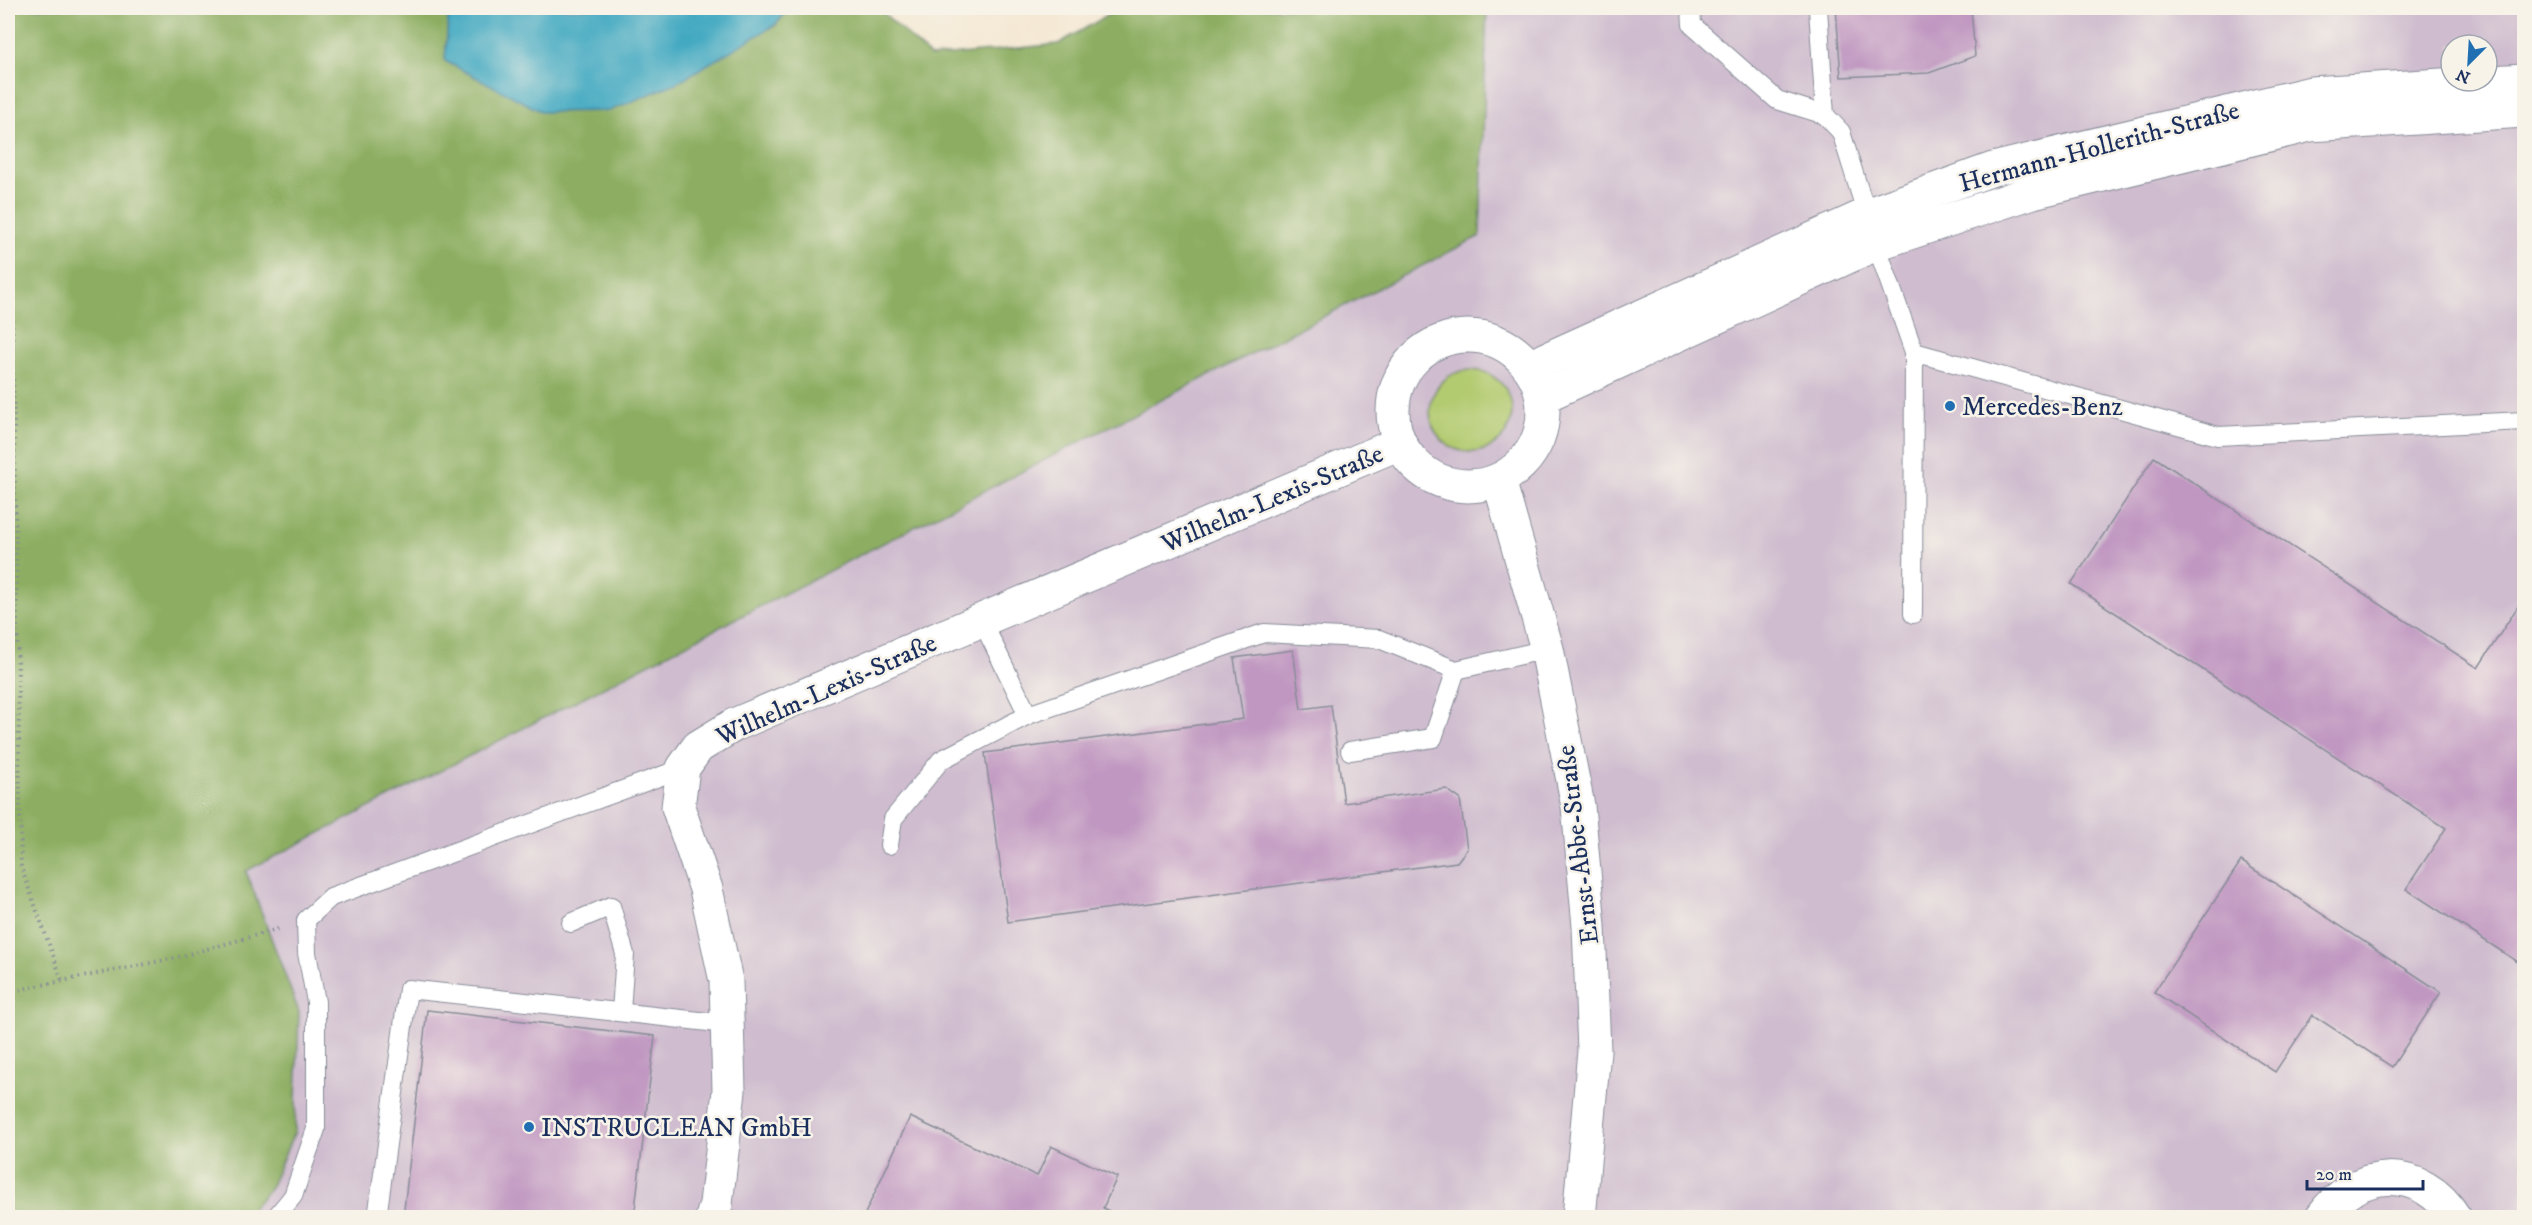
<svg xmlns="http://www.w3.org/2000/svg" width="2532" height="1225" font-family="'IM FELL DW Pica',serif">
	<style>
		.industrial { fill: #cfbdcf; fill-rule: evenodd }
		.green { fill: #b2ca6f; stroke: #667c66; stroke-width: 1.5 }
		.forest { fill: #8dae62; stroke: #546e60; stroke-width: 1.5 }
		.water { fill: #41a8c1; stroke: #2e6c90; stroke-width: 1.5 }
		.building { fill: #c097c1 }
		.lines { fill: none; stroke-linecap: round; stroke-linejoin: round }
		.lane-casing { stroke: #888c98; stroke-width: 20 }
		.street-casing { stroke: #888c98; stroke-width: 35 }
		.path { stroke: #888c98; stroke-width: 4; stroke-dasharray: 1.5 4.5; stroke-linecap: butt }
		.lane { stroke: #fff; stroke-width: 18 }
		.street { stroke: #fff; stroke-width: 33 }
		.poi-dot { fill: #1f6fb2; stroke: #f7f3e8; stroke-width: 2 }
		.labels { text-anchor: middle; stroke-width: 5; stroke-linejoin: round; paint-order: stroke }
		.street-label { font-size: 26px; fill: #1b2f5e; stroke: #f7f3e8 }
		.poi-label { font-size: 26px; fill: #1b2f5e; stroke: #f7f3e8; text-anchor: start }
	</style>
	<rect width="100%" height="100%" fill="#f7f3e8"/>
	<filter id="ink" filterUnits="userSpaceOnUse"><feTurbulence type="fractalNoise" baseFrequency=".0167" numOctaves="2"/><feDisplacementMap in="SourceGraphic" scale="12" xChannelSelector="R" yChannelSelector="G"/><feConvolveMatrix kernelMatrix="1 2 1 2 8 2 1 2 1" color-interpolation-filters="sRGB"/></filter>
	<filter id="wash" filterUnits="userSpaceOnUse"><feTurbulence type="fractalNoise" baseFrequency=".008" numOctaves="4" result="noise"/><feDisplacementMap in="SourceGraphic" scale="24" xChannelSelector="R" yChannelSelector="G"/><feGaussianBlur stdDeviation="1.35" result="paint"/><feColorMatrix in="noise" values="0 0 0 0 0 0 0 0 0 0 0 0 0 0 0 0 0 1.4 0 .05"/><feComposite in="paint" operator="in"/></filter>
	<g filter="url(#wash)">
		<rect width="100%" height="100%" fill="#f4e8d3"/>
		<path class="industrial" d="M 1487,8 L 2524,8 L 2524,1217 L 245,1218 L 270,1188 L 295,1131 L 299,1012 L 245,872 L 1480,236 ZM 2451,45 L 2487,45 L 2487,81 L 2451,81 Z"/>
		<circle class="green" cx="1471" cy="411" r="41"/>
		<path class="forest" d="M 8,8 L 449,8 L 445,61 L 775,26 L 790,8 L 878,8 L 931,57 L 1058,44 L 1120,8 L 1487,8 L 1480,236 L 246,871 L 299,1012 L 295,1131 L 270,1188 L 245,1217 L 8,1217 Z"/>
		<path class="water" d="M 449,8 L 790,8 L 775,25 L 676,83 L 609,111 L 542,112 L 445,61 Z"/>
		<g id="blocks">
			<g class="building">
				<path d="M 1836,8 L 1971,8 L 1975,56 L 1929,73 L 1841,77 Z"/>
				<path d="M 2154,457 L 2478,668 L 2524,597 L 2524,966 L 2406,889 L 2446,828 L 2071,584 Z"/>
				<path d="M 1293,650 L 1301,709 L 1331,705 L 1344,803 L 1446,789 L 1460,799 L 1467,849 L 1457,862 L 1008,922 L 985,753 L 1243,719 L 1234,658 Z"/>
				<path d="M 2241,861 L 2441,992 L 2392,1067 L 2313,1015 L 2275,1072 L 2154,992 Z"/>
				<path d="M 427,1010 L 655,1036 L 634,1218 L 403,1218 Z"/>
				<path d="M 910,1117 L 1037,1176 L 1051,1146 L 1117,1177 L 1103,1208 L 1123,1218 L 863,1218 Z"/>
			</g>
		</g>
	</g>
	<g filter="url(#ink)">
		<use href="#blocks" fill-opacity="0" stroke="#888c98" stroke-width="1.5"/>
		<g class="lines">
			<g class="lane-casing">
				<g id="lane">
					<path d="M 1691,8 L 1692,25 L 1777,100 L 1825,115 L 1841,132 L 1876,244 L 1914,352 L 1913,614"/>
					<path d="M 1818,8 L 1825,115"/>
					<path d="M 1914,352 L 2218,436 L 2524,421"/>
					<path d="M 982,621 L 1028,715 L 1264,633 L 1379,639 L 1456,670 L 1547,649"/>
					<path d="M 1350,751 L 1433,738 L 1456,670"/>
					<path d="M 889,845 L 893,819 L 941,760 L 1028,715"/>
					<path d="M 571,923 L 611,906 L 625,954 L 621,1012"/>
					<path d="M 275,1218 L 293,1196 L 316,1129 L 316,1002 L 307,953 L 306,920 L 331,897 L 683,768"/>
					<path d="M 377,1218 L 408,989 L 727,1024"/>
				</g>
			</g>
			<g class="street-casing">
				<g id="street">
					<circle cx="1468" cy="411" r="75"/>
					<path d="M 1529,367 L 1866,215 L 1993,169 L 2311,93 L 2524,80"/>
					<path d="M 1542,397 L 1876,244 L 2033,192 L 2310,125 L 2524,111"/>
					<path d="M 1499,480 L 1547,649 L 1578,806 L 1589,926 L 1594,1051 L 1579,1218"/>
					<path d="M 712,1218 L 716,1204 L 729,1091 L 726,981 L 706,889 L 678,807 L 683,768 L 698,747 L 734,725 L 1400,443"/>
					<path d="M 2321,1218 C 2356,1167 2422,1164 2455,1218"/>
				</g>
			</g>
			<g class="path">
				<path d="M 8,55 L 21,867 L 62,980"/>
				<path d="M 8,992 L 175,958 L 278,929"/>
			</g>
			<use href="#lane" class="lane"/>
			<use href="#street" class="street"/>
		</g>
	</g>
	<g class="poi-dot">
		<circle cx="1950" cy="406" r="6"/>
		<circle cx="529" cy="1127" r="6"/>
	</g>
	<g class="labels">
		<g class="street-label">
			<text transform="translate(2099 146) rotate(-15)" y="9">Hermann-Hollerith-Straße</text>
			<text transform="translate(1272 498) rotate(-23)" y="9">Wilhelm-Lexis-Straße</text>
			<text transform="translate(826 689) rotate(-24)" y="9">Wilhelm-Lexis-Straße</text>
			<text transform="translate(1577 845) rotate(-97)" y="9">Ernst-Abbe-Straße</text>
		</g>
		<g class="poi-label">
			<text x="1962" y="415">Mercedes-Benz</text>
			<text x="541" y="1136">INSTRUCLEAN GmbH</text>
		</g>
	</g>
	<rect width="2532" height="1225" fill="none" stroke="#f7f3e8" stroke-width="30"/>
	<g transform="translate(2469 63) rotate(204)"><circle r="28" fill="#f7f3e8" stroke="#9fa5b1" stroke-width="1.5"/>
	<path d="M0-4.5L10 22L0 15L-10 22Z" fill="#1f6fb2"/>
	<text y="-9" font-size="16" font-weight="bold" text-anchor="middle" fill="#1b2f5e">N</text>
	</g>
	<path d="M2307 1180v9h116v-9" fill="none" stroke="#1b2f5e" stroke-width="3"/>
	<text x="2316" y="1180" font-size="18" fill="#1b2f5e" stroke="#f7f3e8" stroke-width="4.5" paint-order="stroke">20 m</text>
</svg>
